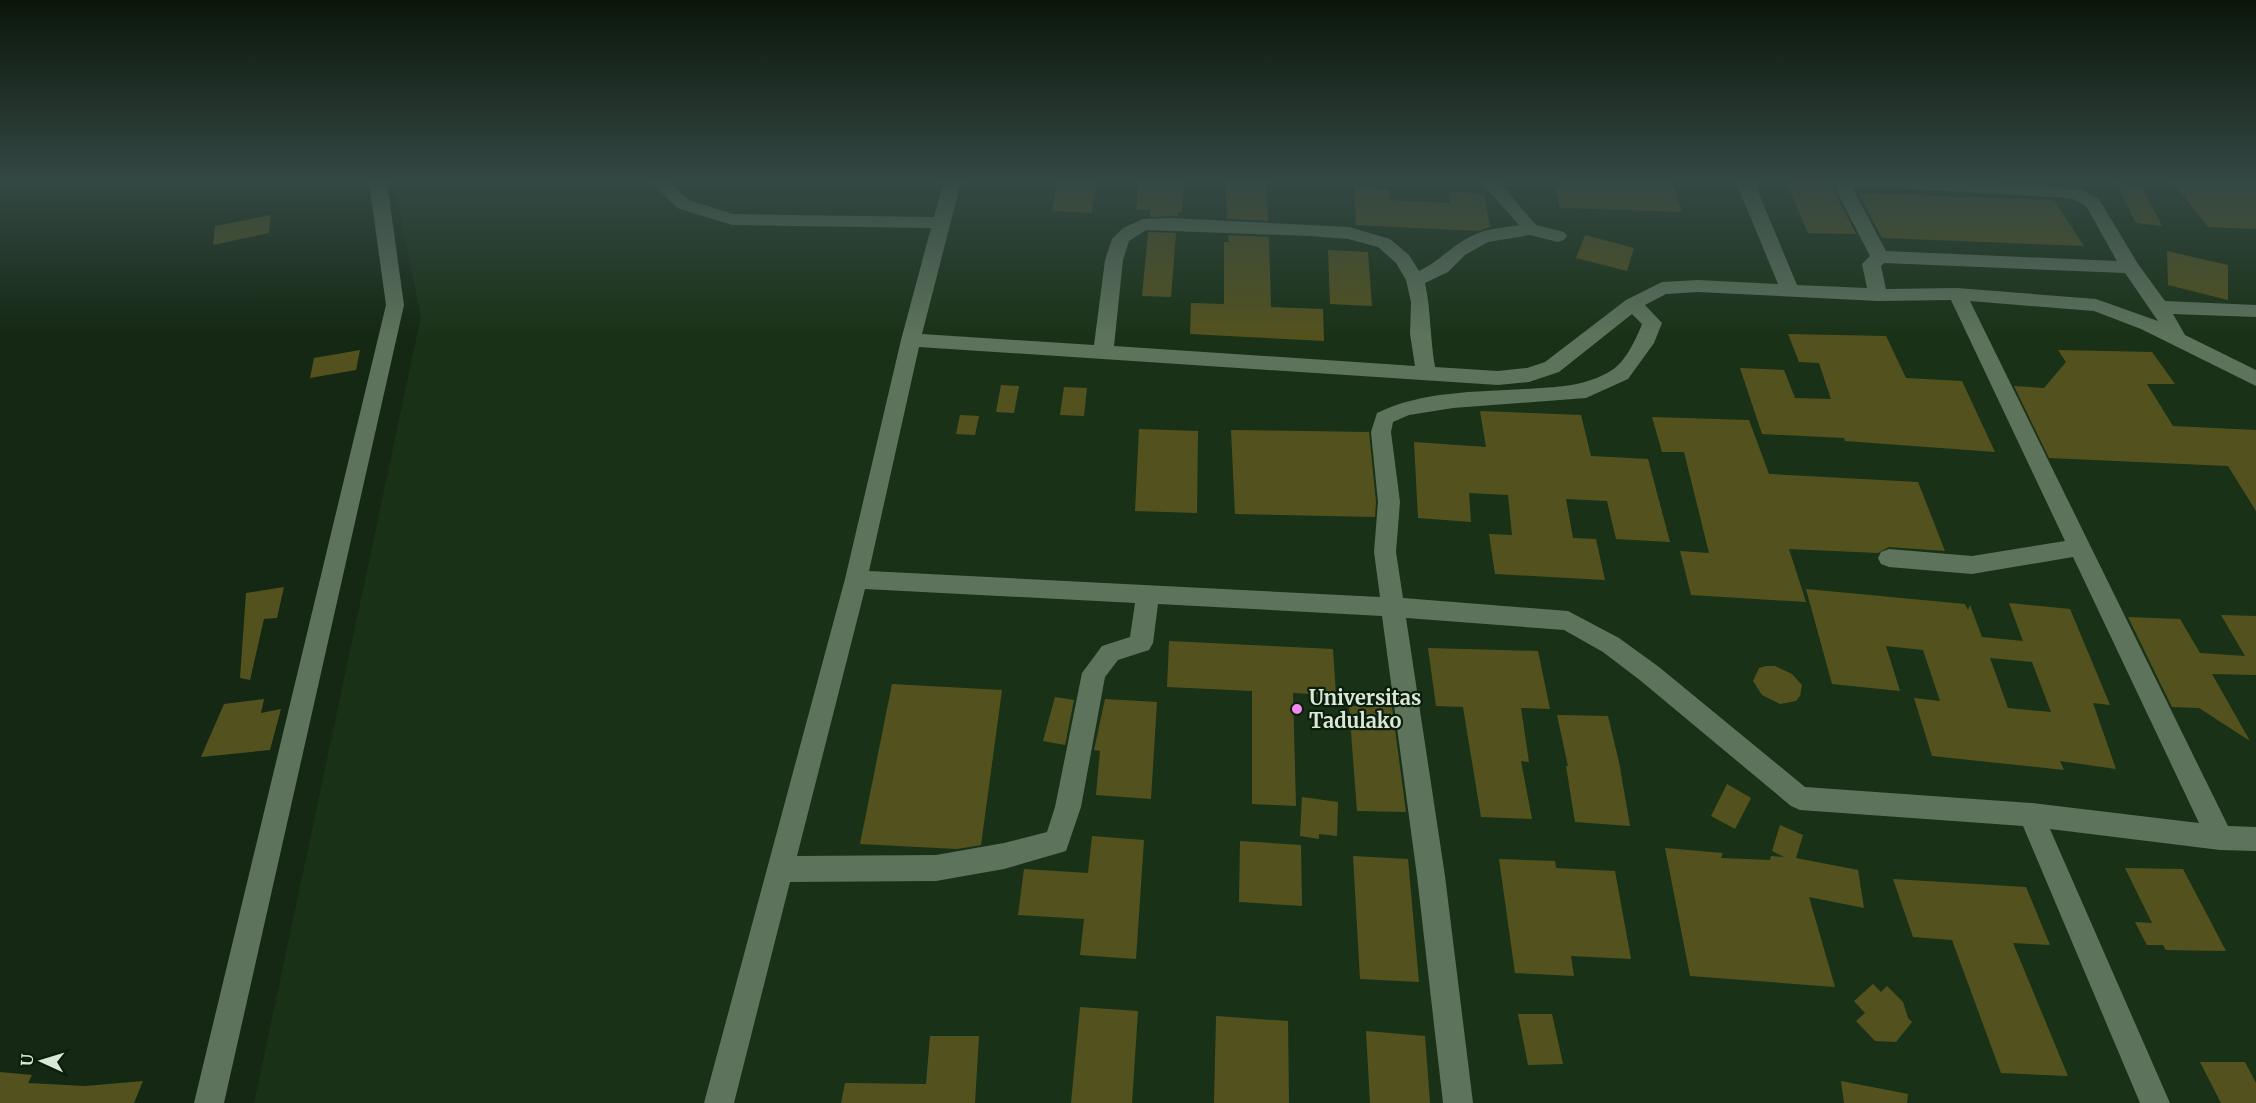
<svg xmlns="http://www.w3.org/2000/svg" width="2256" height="1103" font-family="Merriweather,serif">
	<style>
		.built { fill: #193217 }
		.building { fill: #53521f; fill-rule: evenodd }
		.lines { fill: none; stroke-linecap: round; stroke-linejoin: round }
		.minor { fill: #5d735b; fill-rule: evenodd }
		.poi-dot { fill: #f489f0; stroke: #0b1e0a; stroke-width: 2 }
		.labels { text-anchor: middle; stroke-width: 4.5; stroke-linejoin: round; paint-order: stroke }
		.poi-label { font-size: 20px; font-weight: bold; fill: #dae7d9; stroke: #0b1e0a; text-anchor: start }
	</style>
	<rect width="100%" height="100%" fill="#142813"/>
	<path class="built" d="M 393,182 L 2256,182 L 2256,1103 L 254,1103 L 421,316 Z"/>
	<g class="building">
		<path d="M 1057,182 L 1096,182 L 1092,213 L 1052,211 Z"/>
		<path d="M 1139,182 L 1184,182 L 1182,212 L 1178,212 L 1178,216 L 1150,217 L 1150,210 L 1136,210 Z"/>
		<path d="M 1225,182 L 1266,182 L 1268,221 L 1227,219 Z"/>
		<path d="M 1559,182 L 1672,183 L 1682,212 L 1560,208 L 1554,185 L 1560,185 Z"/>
		<path d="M 1786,182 L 1837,182 L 1833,189 L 1856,234 L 1808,233 Z"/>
		<path d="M 2173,182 L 2256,182 L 2256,229 L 2208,227 Z"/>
		<path d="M 2116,183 L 2141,186 L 2162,226 L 2136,223 Z"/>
		<path d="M 1354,187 L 1389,189 L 1390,200 L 1450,203 L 1449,192 L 1484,193 L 1490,227 L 1478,231 L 1356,225 Z"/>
		<path d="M 1858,193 L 2054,200 L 2084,246 L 1882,238 Z"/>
		<path d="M 271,215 L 269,233 L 213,245 L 215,226 Z"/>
		<path d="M 1148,232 L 1176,233 L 1171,297 L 1142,296 Z"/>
		<path d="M 1228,235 L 1269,237 L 1271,307 L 1323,309 L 1324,341 L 1190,334 L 1191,303 L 1224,304 L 1224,242 L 1229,242 Z"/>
		<path d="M 1585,235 L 1634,248 L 1627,271 L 1576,258 Z"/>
		<path d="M 1328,250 L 1368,252 L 1372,306 L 1330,304 Z"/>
		<path d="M 2167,251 L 2228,265 L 2228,300 L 2168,285 Z"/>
		<path d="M 1788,334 L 1886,336 L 1906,378 L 1962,381 L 1995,452 L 1845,441 L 1844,438 L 1762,434 L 1740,368 L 1784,370 L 1795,398 L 1831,399 L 1819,363 L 1799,362 Z"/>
		<path d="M 360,350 L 356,370 L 310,378 L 314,358 Z"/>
		<path d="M 2058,350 L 2152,352 L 2175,384 L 2147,384 L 2173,426 L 2256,430 L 2256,511 L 2228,466 L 2049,458 L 2014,386 L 2044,388 L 2066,362 Z"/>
		<path d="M 1001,385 L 1019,386 L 1014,413 L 996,412 Z"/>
		<path d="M 1064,387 L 1087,388 L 1084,416 L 1060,415 Z"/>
		<path d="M 1480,411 L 1581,415 L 1591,456 L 1648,459 L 1670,542 L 1616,539 L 1607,501 L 1566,499 L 1573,538 L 1596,539 L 1605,580 L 1495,574 L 1489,534 L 1512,535 L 1508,495 L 1469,493 L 1471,522 L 1418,518 L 1414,442 L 1486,447 Z"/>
		<path d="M 960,415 L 979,416 L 975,435 L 956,434 Z"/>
		<path d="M 1652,417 L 1749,420 L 1769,474 L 1918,482 L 1945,551 L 1889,547 L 1878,553 L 1789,549 L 1806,602 L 1691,595 L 1680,551 L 1709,553 L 1684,452 L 1662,452 Z"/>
		<path d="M 1139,429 L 1198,431 L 1197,513 L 1135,511 Z"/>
		<path d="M 1231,430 L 1369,432 L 1376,502 L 1375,517 L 1235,514 Z"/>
		<path d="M 284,587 L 277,618 L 264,619 L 250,680 L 240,678 L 246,593 Z"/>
		<path d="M 1806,589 L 1965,604 L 1968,610 L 1970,605 L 1982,637 L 2023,641 L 2009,603 L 2070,609 L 2110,705 L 2093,703 L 2116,769 L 2060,761 L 2064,770 L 1932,756 L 1914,698 L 1940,701 L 1923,650 L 1886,646 L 1900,691 L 1832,684 ZM 1990,658 L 2032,662 L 2051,712 L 2008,708 Z"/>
		<path d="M 2221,615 L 2256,616 L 2256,675 L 2212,674 L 2250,741 L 2199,708 L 2172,707 L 2128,617 L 2180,619 L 2200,653 L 2245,656 Z"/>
		<path d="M 1169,641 L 1333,649 L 1336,695 L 1293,693 L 1296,806 L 1252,804 L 1252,691 L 1167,687 Z"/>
		<path d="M 1428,648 L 1538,651 L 1550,709 L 1521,708 L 1529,762 L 1521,761 L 1532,819 L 1481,817 L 1463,707 L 1436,706 Z"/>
		<path d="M 1766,666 L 1775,666 L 1792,674 L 1802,685 L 1800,696 L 1796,701 L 1780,704 L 1762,695 L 1753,681 L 1759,668 Z"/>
		<path d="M 892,684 L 1002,690 L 981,845 L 957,849 L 860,844 Z"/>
		<path d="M 1055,697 L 1074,700 L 1065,745 L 1043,741 Z"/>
		<path d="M 264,699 L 261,713 L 281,709 L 270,750 L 201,757 L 224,704 Z"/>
		<path d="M 1105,699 L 1157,702 L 1151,799 L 1096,795 L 1100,751 L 1094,750 Z"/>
		<path d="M 1349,706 L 1392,707 L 1406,812 L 1357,811 Z"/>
		<path d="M 1557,715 L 1608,716 L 1619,762 L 1630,826 L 1575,822 L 1566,766 L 1568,766 Z"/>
		<path d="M 1727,784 L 1751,798 L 1735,829 L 1711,816 Z"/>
		<path d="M 1302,797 L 1338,802 L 1337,836 L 1319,834 L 1319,839 L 1300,836 Z"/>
		<path d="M 1780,825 L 1803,835 L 1796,858 L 1858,870 L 1864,908 L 1809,897 L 1835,987 L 1690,976 L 1665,848 L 1723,853 L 1721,858 L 1770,860 L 1771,856 L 1784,857 L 1772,851 Z"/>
		<path d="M 1092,836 L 1144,840 L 1136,959 L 1080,955 L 1084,919 L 1018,915 L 1024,869 L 1088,873 Z"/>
		<path d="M 1240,841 L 1301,845 L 1302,906 L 1239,902 Z"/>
		<path d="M 1353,856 L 1408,859 L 1419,982 L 1360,979 Z"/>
		<path d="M 1499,859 L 1555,861 L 1556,868 L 1615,871 L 1631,959 L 1571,956 L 1574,976 L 1515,973 Z"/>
		<path d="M 2125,868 L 2183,869 L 2226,951 L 2166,950 L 2163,945 L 2147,945 L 2135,922 L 2152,923 Z"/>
		<path d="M 1893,879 L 2026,887 L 2050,945 L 2013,943 L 2068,1076 L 2001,1073 L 1952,940 L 1913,937 Z"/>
		<path d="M 1873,984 L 1881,992 L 1887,986 L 1903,1002 L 1908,1018 L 1912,1022 L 1896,1042 L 1875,1041 L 1856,1021 L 1865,1013 L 1854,1001 Z"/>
		<path d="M 1080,1007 L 1138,1011 L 1132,1103 L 1071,1103 Z"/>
		<path d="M 1518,1014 L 1552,1014 L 1563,1064 L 1528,1065 Z"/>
		<path d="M 1216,1016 L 1288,1021 L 1289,1103 L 1214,1103 Z"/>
		<path d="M 1366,1031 L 1425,1036 L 1430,1103 L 1370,1103 Z"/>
		<path d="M 930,1036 L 979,1036 L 975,1103 L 841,1103 L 845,1083 L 926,1084 Z"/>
		<path d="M 2200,1062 L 2245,1062 L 2256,1083 L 2256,1103 L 2221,1103 Z"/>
		<path d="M 0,1072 L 32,1075 L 28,1083 L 85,1086 L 143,1081 L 134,1103 L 0,1103 Z"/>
		<path d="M 1841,1081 L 1908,1094 L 1907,1103 L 1844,1103 Z"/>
	</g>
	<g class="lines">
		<g class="minor">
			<path d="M 369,182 L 387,182 L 404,305 L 224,1103 L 194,1103 L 386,305 Z"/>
			<path d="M 650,182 L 669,182 L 689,200 L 733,214 L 934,217 L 943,182 L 961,182 L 922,334 L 1094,345 L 1105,260 L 1112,239 L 1123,228 L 1143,219 L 1171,218 L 1349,227 L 1390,239 L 1409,255 L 1419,271 C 1440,261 1454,243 1476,234 C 1488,228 1505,228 1519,225 L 1481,182 L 1499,182 L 1536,225 L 1564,232 L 1567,236 L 1564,240 L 1558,242 L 1530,235 L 1488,242 L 1465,255 L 1448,272 L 1425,283 C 1431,310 1430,339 1435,367 L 1498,371 L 1527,368 L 1545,362 L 1626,300 L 1662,282 L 1698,280 L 1778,284 L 1736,182 L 1754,182 L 1797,285 L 1867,288 L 1862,264 L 1870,256 L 1835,188 L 1841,182 L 1965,182 L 2081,189 L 2099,199 L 2138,264 L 2165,301 L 2256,305 L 2256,317 L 2173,314 L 2185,335 L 2256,370 L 2256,386 L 2141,329 L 2094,311 L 1970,301 L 2228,826 L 2256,827 L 2256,851 L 2220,850 L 2050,829 L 2170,1103 L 2140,1103 L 2023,826 L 1800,810 L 1791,806 L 1641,681 L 1603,652 L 1564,630 L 1406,618 L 1445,876 L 1473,1103 L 1443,1103 L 1417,876 L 1382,616 L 1158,604 L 1153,643 L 1149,650 L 1118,660 L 1105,677 L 1081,807 L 1066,851 L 1004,869 L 936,881 L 790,882 L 734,1103 L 704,1103 L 845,579 L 901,340 L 931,228 L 732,225 L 677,208 ZM 1860,186 L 2071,198 L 2086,206 L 2117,261 L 1886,251 L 1853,189 ZM 1146,230 L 1309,236 L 1348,239 L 1378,247 L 1396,263 L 1406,280 L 1411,302 L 1410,334 L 1415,366 L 1114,346 L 1123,260 L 1129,241 ZM 1884,263 L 2125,273 L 2158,321 L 2096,299 L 1957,288 L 1886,289 L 1881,266 ZM 1698,292 L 1878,301 L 1951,300 L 2065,541 L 1972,556 L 1889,549 L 1881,552 L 1878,558 L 1881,564 L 1889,567 L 1972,574 L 2073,557 L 2199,823 L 2031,803 L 1805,787 L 1659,667 L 1619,638 L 1568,611 L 1403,598 L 1396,552 L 1400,502 L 1391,432 L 1393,422 L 1409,415 L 1453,408 L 1586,398 L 1628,379 L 1654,343 L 1662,323 L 1645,305 L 1666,294 ZM 1632,314 L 1642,324 C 1636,339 1626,361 1612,370 C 1586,387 1555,387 1525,389 C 1475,392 1422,391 1377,413 L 1371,432 L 1378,502 L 1374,552 L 1380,597 L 869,571 L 919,347 L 1498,385 L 1529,382 L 1559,372 ZM 865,589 L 1135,603 L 1130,637 L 1102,646 L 1082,673 L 1055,807 L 1047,832 L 1004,843 L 936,855 L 797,856 Z"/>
		</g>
	</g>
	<linearGradient id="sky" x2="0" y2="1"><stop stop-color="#0b160a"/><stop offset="0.54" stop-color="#344844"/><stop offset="1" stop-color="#344844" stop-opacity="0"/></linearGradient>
	<rect width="2256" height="336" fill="url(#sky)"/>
	<circle class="poi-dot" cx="1297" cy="709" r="6"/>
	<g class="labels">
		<g class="poi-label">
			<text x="1309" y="705">Universitas<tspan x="1309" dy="23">Tadulako</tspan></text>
		</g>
	</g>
	<g transform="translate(42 1061) rotate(274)" stroke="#0b1e0a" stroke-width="4.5" paint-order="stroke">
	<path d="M0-4.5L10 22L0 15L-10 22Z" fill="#dae7d9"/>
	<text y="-9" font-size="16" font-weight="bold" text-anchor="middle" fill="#dae7d9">U</text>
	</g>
</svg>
